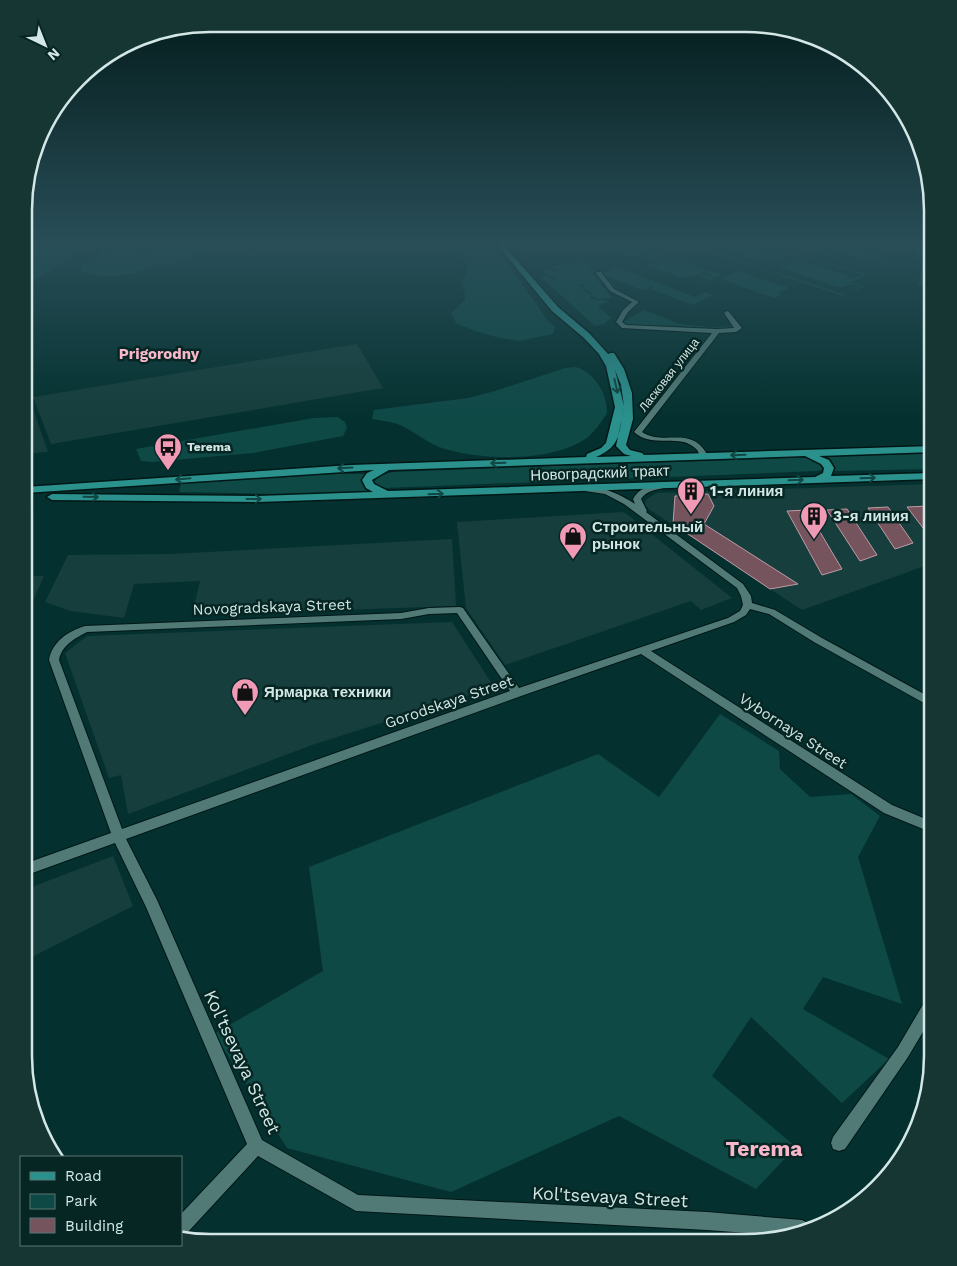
<svg xmlns="http://www.w3.org/2000/svg" width="957" height="1266" font-family="'Work Sans',sans-serif">
	<style>
		.built { fill: #163e3c }
		.green { fill: #0e4946; fill-rule: evenodd }
		.building { fill: #75545d; stroke: #c09ba5 }
		.lines { fill: none; stroke-linecap: round; stroke-linejoin: round }
		.minor-casing { stroke: #001716; stroke-width: 2 }
		.major-casing { stroke: #001716; stroke-width: 3 }
		.minor { fill: #517a77; fill-rule: evenodd }
		.major { fill: #2b918d; fill-rule: evenodd }
		.oneway { stroke: #114644 }
		.labels { text-anchor: middle; stroke-width: 5; stroke-linejoin: round; paint-order: stroke }
		.far-street-label { font-size: 12px; fill: #d3e8e6; stroke: #062624 }
		.far-poi-label { font-size: 12px; font-weight: bold; fill: #d3e8e6; stroke: #062624; text-anchor: start }
		.far-quarter-label { font-size: 15px; font-weight: bold; fill: #f9b7ca; stroke: #062624 }
		.street-label { font-size: 15px; fill: #d3e8e6; stroke: #062624 }
		.poi-label { font-size: 15px; font-weight: bold; fill: #d3e8e6; stroke: #062624; text-anchor: start }
		.near-street-label { font-size: 18px; fill: #d3e8e6; stroke: #062624 }
		.near-quarter-label { font-size: 21px; font-weight: bold; fill: #f9b7ca; stroke: #062624 }
		.rim { fill: none; stroke: #d3e8e6; stroke-width: 2.5 }
	</style>
	<rect width="100%" height="100%" fill="#04312f"/>
	<g class="built">
		<path d="M 357,344 L 383,388 L 51,444 L 33,397 Z"/>
		<path d="M 29,397 L 48,452 L 25,454 L 25,398 Z"/>
		<path d="M 933,484 L 933,563 L 802,610 L 650,510 L 645,505 L 646,500 L 656,493 Z"/>
		<path d="M 624,512 L 732,598 L 701,610 L 691,601 L 505,665 L 466,608 L 457,522 Z"/>
		<path d="M 452,539 L 456,606 L 192,615 L 200,581 L 134,584 L 124,618 L 71,611 L 45,602 L 68,555 L 170,554 Z"/>
		<path d="M 25,576 L 44,576 L 32,603 L 25,602 Z"/>
		<path d="M 452,622 L 494,687 L 312,745 L 128,814 L 121,775 L 109,778 L 65,653 L 87,636 Z"/>
		<path d="M 113,856 L 133,906 L 24,961 L 24,890 Z"/>
	</g>
	<g class="green">
		<path d="M 25,242 L 95,242 L 87,245 L 61,265 L 25,285 Z"/>
		<path d="M 122,242 L 146,242 L 139,249 L 151,256 L 151,253 L 141,248 L 151,242 L 209,242 C 207,248 203,249 198,253 C 184,263 171,271 154,263 L 154,266 C 129,276 109,280 83,272 L 79,268 L 83,263 L 94,259 L 100,251 L 114,247 Z"/>
		<path d="M 440,242 L 489,242 L 500,253 L 548,321 L 555,327 L 553,334 L 520,341 L 500,338 L 475,331 L 456,323 L 451,313 L 465,300 L 464,289 L 461,283 C 477,261 456,251 440,242 Z"/>
		<path d="M 602,242 L 632,242 L 635,243 L 633,244 L 638,244 L 648,247 L 638,246 L 663,255 L 660,257 L 647,252 L 642,254 L 659,257 L 644,263 L 652,259 C 640,254 629,258 615,253 L 617,252 L 613,253 L 602,249 L 603,247 L 594,246 L 588,249 L 622,261 L 587,249 Z"/>
		<path d="M 710,242 L 736,242 L 737,245 L 738,242 L 743,242 L 787,257 L 794,253 L 789,251 L 796,253 L 785,258 L 775,256 L 785,260 L 763,270 L 712,253 L 720,248 L 727,249 ZM 722,249 C 731,252 755,262 763,261 C 770,261 773,258 781,261 L 766,269 L 716,252 Z"/>
		<path d="M 814,242 L 810,244 L 817,246 L 821,244 L 825,246 C 842,238 854,243 868,248 L 867,249 L 880,251 L 875,255 L 894,260 L 874,270 L 819,253 L 819,251 L 825,248 L 808,244 ZM 825,249 L 876,263 L 881,266 L 876,269 L 820,252 Z"/>
		<path d="M 910,242 L 933,242 L 933,290 L 918,285 L 922,266 Z"/>
		<path d="M 666,256 L 722,275 L 716,277 L 704,272 C 690,278 684,279 670,274 L 671,272 L 668,273 L 655,269 L 657,267 L 654,268 L 648,266 L 642,269 L 693,288 L 710,280 L 701,276 L 708,275 L 713,277 L 712,280 L 693,288 L 640,269 Z"/>
		<path d="M 808,256 L 866,274 L 862,278 L 850,282 L 864,287 L 843,296 L 774,273 L 776,272 L 846,295 L 860,287 L 852,284 L 840,287 L 831,285 L 779,267 ZM 807,257 L 863,275 L 854,278 L 802,260 Z"/>
		<path d="M 585,261 L 595,272 L 592,273 L 612,298 L 597,299 L 590,295 L 592,293 L 584,289 L 585,285 L 566,284 L 583,286 L 583,290 L 589,294 L 591,299 L 610,301 L 598,306 L 611,318 L 604,324 L 595,326 L 540,276 L 547,276 L 565,284 L 542,271 L 548,269 L 561,273 L 550,266 Z"/>
		<path d="M 617,267 L 695,297 L 705,292 L 713,295 L 693,305 L 650,289 L 653,288 L 652,286 L 645,290 L 642,290 L 601,274 Z"/>
		<path d="M 738,271 L 789,288 L 778,293 L 781,295 L 774,298 L 721,279 Z"/>
		<path d="M 644,310 L 680,324 L 711,327 L 735,326 L 735,328 L 673,328 L 627,326 L 624,323 L 624,321 Z"/>
		<path d="M 576,367 C 595,373 607,393 607,413 C 602,421 596,430 588,437 C 554,463 478,461 439,447 C 427,442 417,434 406,428 C 396,422 384,421 372,419 L 374,410 L 468,398 L 495,391 L 565,368 Z"/>
		<path d="M 338,417 L 345,422 L 347,428 L 343,436 L 253,453 L 152,462 L 141,461 L 136,449 L 314,418 Z"/>
		<path d="M 933,454 L 933,469 L 834,471 C 836,463 831,460 825,455 Z"/>
		<path d="M 810,457 L 824,465 L 823,469 L 818,471 L 386,488 L 377,486 L 375,481 L 379,476 L 392,472 Z"/>
		<path d="M 308,474 L 366,474 L 362,481 L 370,492 L 281,494 L 179,492 L 181,483 Z"/>
		<path d="M 720,714 L 779,751 L 780,769 L 810,797 L 851,794 L 880,816 L 858,857 L 902,1004 L 823,977 L 803,1009 L 889,1059 L 842,1103 L 751,1017 L 712,1076 L 796,1147 L 756,1189 L 619,1116 L 451,1192 L 287,1148 L 214,1034 L 323,971 L 309,867 L 598,754 L 659,797 Z"/>
	</g>
	<g class="building">
		<path d="M 708,494 L 714,506 L 704,524 L 798,584 L 770,589 L 673,524 L 675,496 Z"/>
		<path d="M 928,506 L 933,512 L 933,541 L 907,507 Z"/>
		<path d="M 888,507 L 913,543 L 895,549 L 868,508 Z"/>
		<path d="M 847,509 L 877,555 L 860,561 L 827,510 Z"/>
		<path d="M 807,510 L 842,569 L 822,575 L 787,511 Z"/>
	</g>
	<g class="lines">
		<g class="minor-casing">
			<g id="minor">
				<path d="M 597,272 L 601,272 L 614,289 L 639,302 L 628,312 L 622,322 L 626,325 L 717,329 L 734,328 L 724,313 L 727,311 L 729,312 L 742,328 L 736,332 L 719,333 L 642,432 C 665,447 691,424 708,456 L 707,458 L 701,458 C 699,454 698,450 695,448 C 679,433 652,449 634,432 L 712,333 L 622,328 L 616,322 L 623,310 L 632,302 L 610,291 L 596,273 Z"/>
				<path d="M 660,484 L 663,484 L 663,488 C 655,490 646,491 641,499 L 647,511 L 646,512 L 743,584 L 751,596 L 752,603 L 775,610 L 822,638 L 933,699 L 933,708 L 814,642 L 769,614 L 750,609 L 746,615 L 734,622 L 651,651 L 892,805 L 933,822 L 933,833 L 884,813 L 641,654 L 521,696 L 126,839 L 157,900 L 262,1140 L 358,1195 L 707,1212 L 802,1220 L 808,1223 L 810,1227 L 776,1235 L 707,1230 L 356,1211 L 258,1156 L 187,1233 L 181,1235 L 181,1214 L 247,1144 L 146,907 L 115,843 L 24,876 L 24,864 L 111,833 L 49,660 C 52,642 68,631 85,626 L 401,613 L 429,608 L 460,607 L 463,608 L 519,688 L 728,618 L 740,611 L 743,605 L 741,596 L 737,588 L 624,504 L 605,494 L 585,491 L 581,489 C 593,481 624,496 635,504 L 633,499 C 639,488 648,486 660,484 ZM 457,613 L 510,691 L 122,829 L 59,660 C 62,645 74,639 87,632 L 401,619 L 429,614 Z"/>
				<path d="M 933,994 L 933,1015 L 908,1057 L 845,1149 L 839,1151 L 833,1149 L 831,1143 L 833,1137 L 898,1047 L 928,996 Z"/>
			</g>
		</g>
		<g class="major-casing">
			<path id="major" d="M 495,242 L 501,242 L 558,307 L 590,334 L 608,354 L 611,353 L 614,353 L 624,369 L 632,393 L 633,419 L 626,445 L 630,450 L 642,453 L 644,455 L 933,446 L 933,452 L 819,456 L 829,460 L 834,468 L 831,476 L 933,473 L 933,479 L 258,502 L 52,500 L 47,497 L 52,494 L 258,496 L 373,492 L 366,488 L 362,480 L 367,473 L 374,470 L 25,493 L 25,487 L 351,465 L 586,457 L 587,454 L 601,448 L 606,443 L 615,407 L 606,366 L 599,354 L 584,338 L 552,311 ZM 615,370 L 621,385 L 624,406 ZM 624,408 L 616,446 L 624,454 L 631,456 L 596,457 C 622,446 618,433 624,408 ZM 805,456 L 821,464 L 824,468 L 823,473 L 815,477 L 388,491 L 374,484 L 372,480 L 389,470 Z"/>
		</g>
		<use href="#minor" class="minor"/>
		<use href="#major" class="major"/>
	</g>
	<defs><path id="oneway-shaft" d="M-6 0H5M1.5-3L5.5 0L1.5 3" fill="none" stroke-width="1.6" stroke-linecap="round" stroke-linejoin="round" transform="scale(1.25)"/></defs>
	<g class="oneway">
		<use href="#oneway-shaft" transform="translate(616 386) rotate(77)"/>
		<use href="#oneway-shaft" transform="translate(738 455) rotate(178)"/>
		<use href="#oneway-shaft" transform="translate(498 463) rotate(178)"/>
		<use href="#oneway-shaft" transform="translate(345 468) rotate(177)"/>
		<use href="#oneway-shaft" transform="translate(868 478) rotate(-2)"/>
		<use href="#oneway-shaft" transform="translate(183 479) rotate(175)"/>
		<use href="#oneway-shaft" transform="translate(796 480) rotate(-2)"/>
		<use href="#oneway-shaft" transform="translate(436 494) rotate(-2)"/>
		<use href="#oneway-shaft" transform="translate(91 497) rotate(1)"/>
		<use href="#oneway-shaft" transform="translate(254 499)"/>
	</g>
	<linearGradient id="sky" x2="0" y2="1"><stop stop-color="#021b1a"/><stop offset="0.58" stop-color="#294e58"/><stop offset="1" stop-color="#294e58" stop-opacity="0"/></linearGradient>
	<rect width="957" height="419" fill="url(#sky)"/>
	<defs>
		<g id="bus-pin" transform="scale(1.4375)"><path d="M0 17L-7.5 6A9.5 9.5 0 1 1 7.5 6Z" fill="#f09ab5" stroke="#062624"/><path d="M-5-6H5V4H4V6H2V4H-2V6H-4V4H-5ZM-3.5-4V0h7V-4ZM-3.5 1.2v1.5H-2V1.2ZM2 1.2v1.5H3.5V1.2Z" fill="#111"/></g>
		<g id="building-pin" transform="scale(1.4375)"><path d="M0 17L-7.5 6A9.5 9.5 0 1 1 7.5 6Z" fill="#f09ab5" stroke="#062624"/><path d="M-4-6H4V6H1V3H-1V6H-4ZM-2.5-4.3h1.7v1.8h-1.7ZM.8-4.3h1.7v1.8H.8ZM-2.5-1h1.7V.8h-1.7ZM.8-1h1.7V.8H.8Z" fill="#111"/></g>
		<g id="shop-pin" transform="scale(1.4375)"><path d="M0 17L-7.5 6A9.5 9.5 0 1 1 7.5 6Z" fill="#f09ab5" stroke="#062624"/><path d="M-5-2.5h2.3a2.7 3.5 0 0 1 5.4 0H5L5.5 6h-11ZM-1.5-2.5h3a1.5 2.3 0 0 0-3 0Z" fill="#111"/></g>
	</defs>
	<g fill-rule="evenodd">
		<use href="#bus-pin" x="168" y="447"/>
		<use href="#building-pin" x="691" y="491"/>
		<use href="#building-pin" x="814" y="516"/>
		<use href="#shop-pin" x="573" y="536"/>
		<use href="#shop-pin" x="245" y="692"/>
	</g>
	<g class="labels">
		<g class="far-street-label">
			<text transform="translate(669 375) rotate(-52)" y="4">Ласковая улица</text>
		</g>
		<g class="far-poi-label">
			<text x="187" y="451">Terema</text>
		</g>
		<g class="far-quarter-label">
			<text x="159" y="359">Prigorodny</text>
		</g>
		<g class="street-label">
			<text transform="translate(600 473) rotate(-2)" y="5">Новоградский тракт</text>
			<text transform="translate(272 607) rotate(-2)" y="5">Novogradskaya Street</text>
			<text transform="translate(449 702) rotate(-19)" y="5">Gorodskaya Street</text>
			<text transform="translate(793 731) rotate(33)" y="5">Vybornaya Street</text>
		</g>
		<g class="poi-label">
			<text x="710" y="496">1-я линия</text>
			<text x="833" y="521">3-я линия</text>
			<text x="592" y="532">Строительный<tspan x="592" dy="17">рынок</tspan></text>
			<text x="264" y="697">Ярмарка техники</text>
		</g>
		<g class="near-street-label">
			<text transform="translate(242 1062) rotate(65)" y="6">Kol'tsevaya Street</text>
			<text transform="translate(610 1197) rotate(3)" y="6">Kol'tsevaya Street</text>
		</g>
		<g class="near-quarter-label">
			<text x="764" y="1156">Terema</text>
		</g>
	</g>
	<path d="M0 0H957V1266H0ZM210 32H746A178 178 0 0 1 924 210V1056A178 178 0 0 1 746 1234H210A178 178 0 0 1 32 1056V210A178 178 0 0 1 210 32Z" fill="#163634" fill-rule="evenodd"/>
	<path class="rim" d="M210 32H746A178 178 0 0 1 924 210V1056A178 178 0 0 1 746 1234H210A178 178 0 0 1 32 1056V210A178 178 0 0 1 210 32Z"/>
	<rect x="20" y="1156" width="162" height="90" fill="#062624" stroke="#587472"/>
	<rect x="30" y="1172" width="25" height="8" fill="#2b918d" stroke="#587472"/>
	<text x="65" y="1181" font-size="15" fill="#d3e8e6">Road</text>
	<rect x="30" y="1194" width="25" height="15" fill="#0e4946" stroke="#587472"/>
	<text x="65" y="1206" font-size="15" fill="#d3e8e6">Park</text>
	<rect x="30" y="1218" width="25" height="15" fill="#75545d" stroke="#587472"/>
	<text x="65" y="1231" font-size="15" fill="#d3e8e6">Building</text>
	<g transform="translate(45 45) rotate(137)" stroke="#062624" stroke-width="4" paint-order="stroke">
	<path d="M0-4L9 19L0 12L-9 19Z" fill="#d3e8e6"/>
	<text y="-8" font-size="14" font-weight="bold" text-anchor="middle" fill="#d3e8e6">N</text>
	</g>
</svg>
